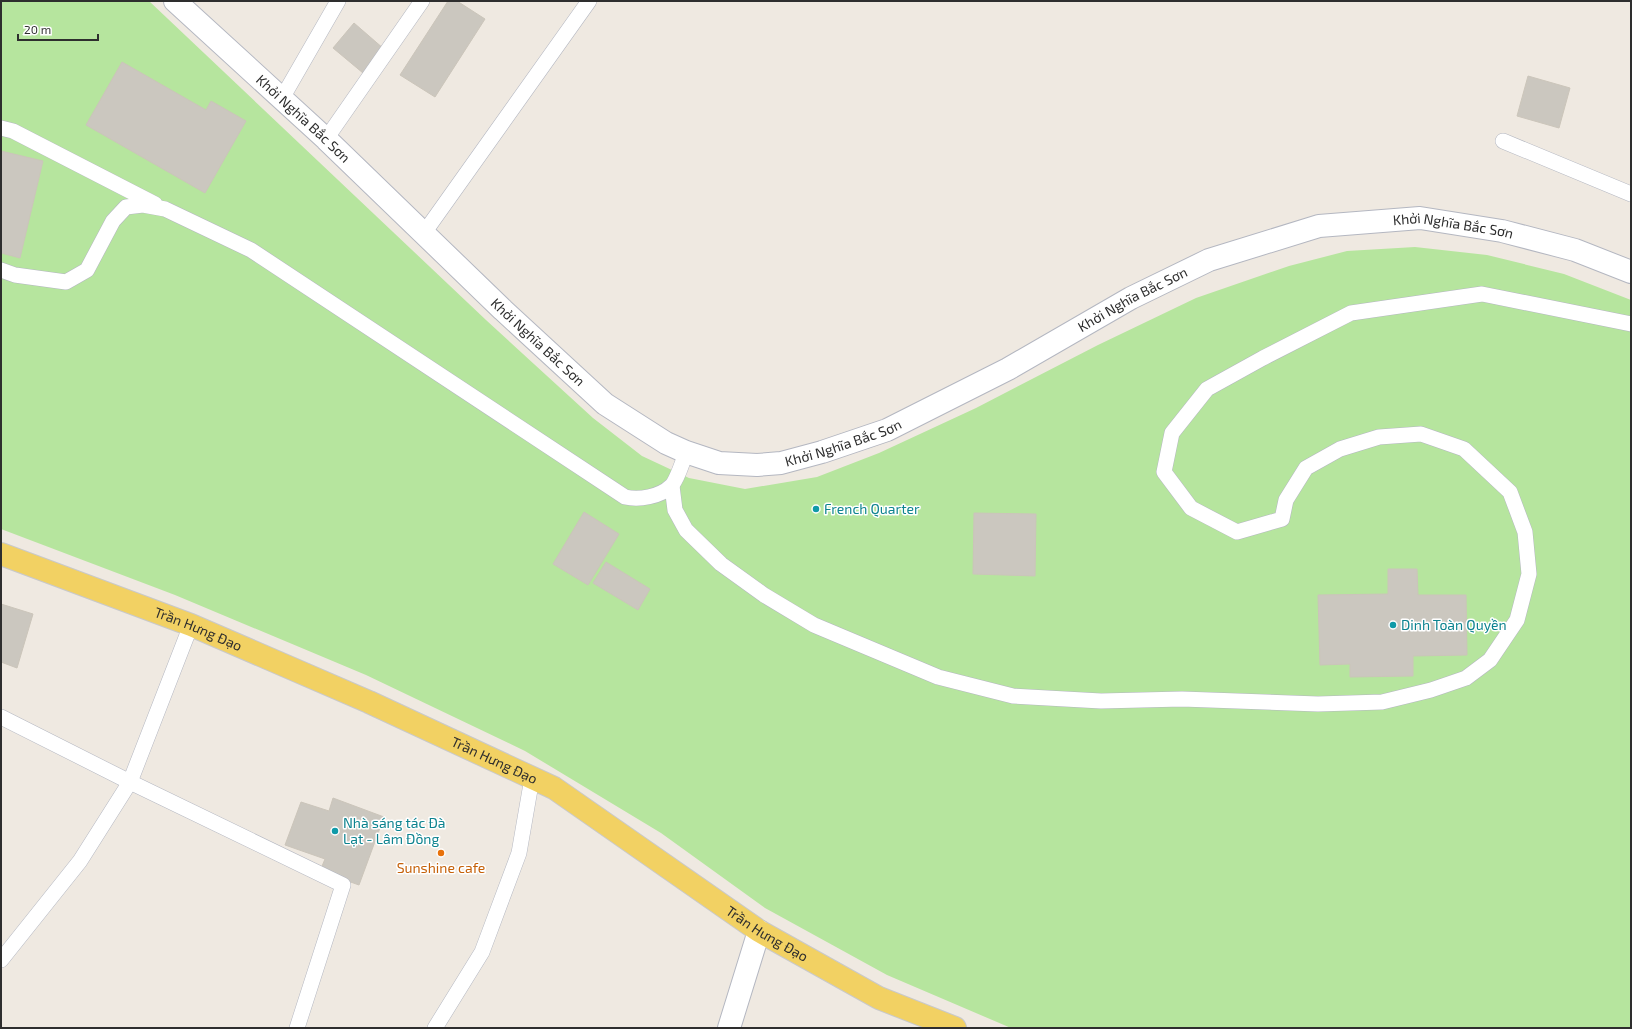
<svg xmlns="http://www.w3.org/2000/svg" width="1632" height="1029" font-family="'Exo 2',sans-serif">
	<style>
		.green { fill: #b6e59e }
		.building { fill: #cbc7bf; stroke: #cbc5ba }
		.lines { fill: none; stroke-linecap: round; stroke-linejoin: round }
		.lane-casing { stroke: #b4b7c1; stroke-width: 16 }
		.street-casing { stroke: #b4b7c1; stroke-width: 24 }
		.secondary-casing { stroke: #b4b7c1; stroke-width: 24 }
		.primary-casing { stroke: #c9c9c9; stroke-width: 24 }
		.lane { stroke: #fff; stroke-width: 15 }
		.street { stroke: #fff; stroke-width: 22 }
		.secondary { stroke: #fff; stroke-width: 22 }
		.primary { stroke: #f2d163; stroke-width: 22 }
		.culture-dot { fill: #0f9aa8; stroke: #fff; stroke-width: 1.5 }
		.food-dot { fill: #e8710a; stroke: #fff; stroke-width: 1.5 }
		.labels { text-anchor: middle; stroke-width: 3; stroke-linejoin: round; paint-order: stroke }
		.street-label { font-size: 14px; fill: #2e2e2e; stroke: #fff }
		.culture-label { font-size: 14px; fill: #0d838f; stroke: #fff; text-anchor: start }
		.food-label { font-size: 14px; fill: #c56008; stroke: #fff }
	</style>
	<rect width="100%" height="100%" fill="#efe9e1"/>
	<path class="green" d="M 1,1 L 149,1 L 486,320 L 593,418 L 642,456 L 689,478 L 745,489 L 817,477 L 879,453 L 976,408 L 1098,345 L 1196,298 L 1289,266 L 1347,251 L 1415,247 L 1487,255 L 1564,274 L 1631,300 L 1631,1028 L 1011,1028 L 887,975 L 765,908 L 661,833 L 525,751 L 366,675 L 175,595 L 1,529 Z"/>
	<g class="building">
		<path d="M 448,1 L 457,1 L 485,19 L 435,97 L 400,75 Z"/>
		<path d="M 354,23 L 384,49 L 363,73 L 333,48 Z"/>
		<path d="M 122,62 L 206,110 L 211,101 L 246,121 L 205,193 L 86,125 Z"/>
		<path d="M 1528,76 L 1570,88 L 1559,128 L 1517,116 Z"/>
		<path d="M 1,151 L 43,161 L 20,258 L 1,253 Z"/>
		<path d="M 584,512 L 619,534 L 588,585 L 553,564 Z"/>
		<path d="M 974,513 L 1036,514 L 1035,576 L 973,574 Z"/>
		<path d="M 606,562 L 650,589 L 638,610 L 593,583 Z"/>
		<path d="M 1388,569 L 1417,569 L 1418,595 L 1466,595 L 1467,655 L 1413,656 L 1413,676 L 1350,677 L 1350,664 L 1320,665 L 1318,595 L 1388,594 Z"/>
		<path d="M 1,604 L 33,614 L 17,668 L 1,662 Z"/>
		<path d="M 333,798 L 384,817 L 359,885 L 320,871 L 325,859 L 285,845 L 301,802 L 329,811 Z"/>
	</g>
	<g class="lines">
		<g class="lane-casing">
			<g id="lane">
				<path d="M 281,100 L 338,1"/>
				<path d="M 1,128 L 13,131 L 155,204"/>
				<path d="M 326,139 L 422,1"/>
				<path d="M 1503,141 L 1631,194"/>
				<path d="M 424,233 L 589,1"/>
				<path d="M 1,270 L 15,275 L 66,282 L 87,270 L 113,221 L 126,207 L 143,205 L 165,209 L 251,250 L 625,497 C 639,500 660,497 671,486 C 676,482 684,459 686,452"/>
				<path d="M 672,486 L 675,510 L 686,530 L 721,564 L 764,595 L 814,625 L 938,677 L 1013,696 L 1101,701 L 1182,699 L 1318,704 L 1382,702 L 1431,690 L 1466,678 L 1490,660 L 1517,620 L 1529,574 L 1525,532 L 1510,492 L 1464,449 L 1421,434 L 1379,437 L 1340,449 L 1306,468 L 1286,500 L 1282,519 L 1237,532 L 1191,508 L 1164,472 L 1172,433 L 1207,389 L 1263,358 L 1351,313 L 1482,294 L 1631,324"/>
				<path d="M 1,717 L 130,782 L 343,885 L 297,1028"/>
				<path d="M 1,960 L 80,861 L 130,782 L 191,625"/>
				<path d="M 435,1028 L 482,952 L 519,853 L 532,778"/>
			</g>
		</g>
		<g class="street-casing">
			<path id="street" d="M 729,1028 L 759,931"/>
		</g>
		<g class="secondary-casing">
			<g id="secondary">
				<path id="s1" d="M 175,1 L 326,139 L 503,310 L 605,404 L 666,443 L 686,452 L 719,463 L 757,465 L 781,463 L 822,452 L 887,430 L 1008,369 L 1131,298 L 1209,260 L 1319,226 L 1420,218 L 1502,231 L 1575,250 L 1631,272"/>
			</g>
		</g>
		<g class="primary-casing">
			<g id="primary">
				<path id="s2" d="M 1,554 L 191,625 L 369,702 L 554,788 L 759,931 L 879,998 L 955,1028"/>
			</g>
		</g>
		<use href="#lane" class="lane"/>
		<use href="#street" class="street"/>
		<use href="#secondary" class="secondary"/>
		<use href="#primary" class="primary"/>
	</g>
	<g class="culture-dot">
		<circle cx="816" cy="509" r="4"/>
		<circle cx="1393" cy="625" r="4"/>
		<circle cx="335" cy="831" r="4"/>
	</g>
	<circle class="food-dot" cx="441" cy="853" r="4"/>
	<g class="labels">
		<g class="street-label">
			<text dy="5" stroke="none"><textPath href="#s1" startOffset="174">Khởi Nghĩa Bắc Sơn</textPath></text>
			<text dy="5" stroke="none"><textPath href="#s1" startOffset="1506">Khởi Nghĩa Bắc Sơn</textPath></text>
			<text dy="5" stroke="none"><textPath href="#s1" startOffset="1170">Khởi Nghĩa Bắc Sơn</textPath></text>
			<text dy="5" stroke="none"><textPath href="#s1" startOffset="498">Khởi Nghĩa Bắc Sơn</textPath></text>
			<text dy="5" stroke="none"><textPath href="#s1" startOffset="846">Khởi Nghĩa Bắc Sơn</textPath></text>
			<text dy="5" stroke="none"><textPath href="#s2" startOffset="211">Trần Hưng Đạo</textPath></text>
			<text dy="5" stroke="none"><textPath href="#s2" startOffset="535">Trần Hưng Đạo</textPath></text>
			<text dy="5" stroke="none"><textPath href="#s2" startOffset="859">Trần Hưng Đạo</textPath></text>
		</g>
		<g class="culture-label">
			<text x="824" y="514">French Quarter</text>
			<text x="1401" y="630">Dinh Toàn Quyền</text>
			<text x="343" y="828">Nhà sáng tác Đà<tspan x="343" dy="16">Lạt - Lâm Đồng</tspan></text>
		</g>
		<g class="food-label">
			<text x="441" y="873">Sunshine cafe</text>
		</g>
	</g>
	<rect width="1632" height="1029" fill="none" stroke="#2e2e2e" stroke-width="4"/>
	<path d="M18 34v6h80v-6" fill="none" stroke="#2e2e2e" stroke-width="2"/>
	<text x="24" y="34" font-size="12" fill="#2e2e2e" stroke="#ffffff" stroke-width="3" paint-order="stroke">20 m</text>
</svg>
